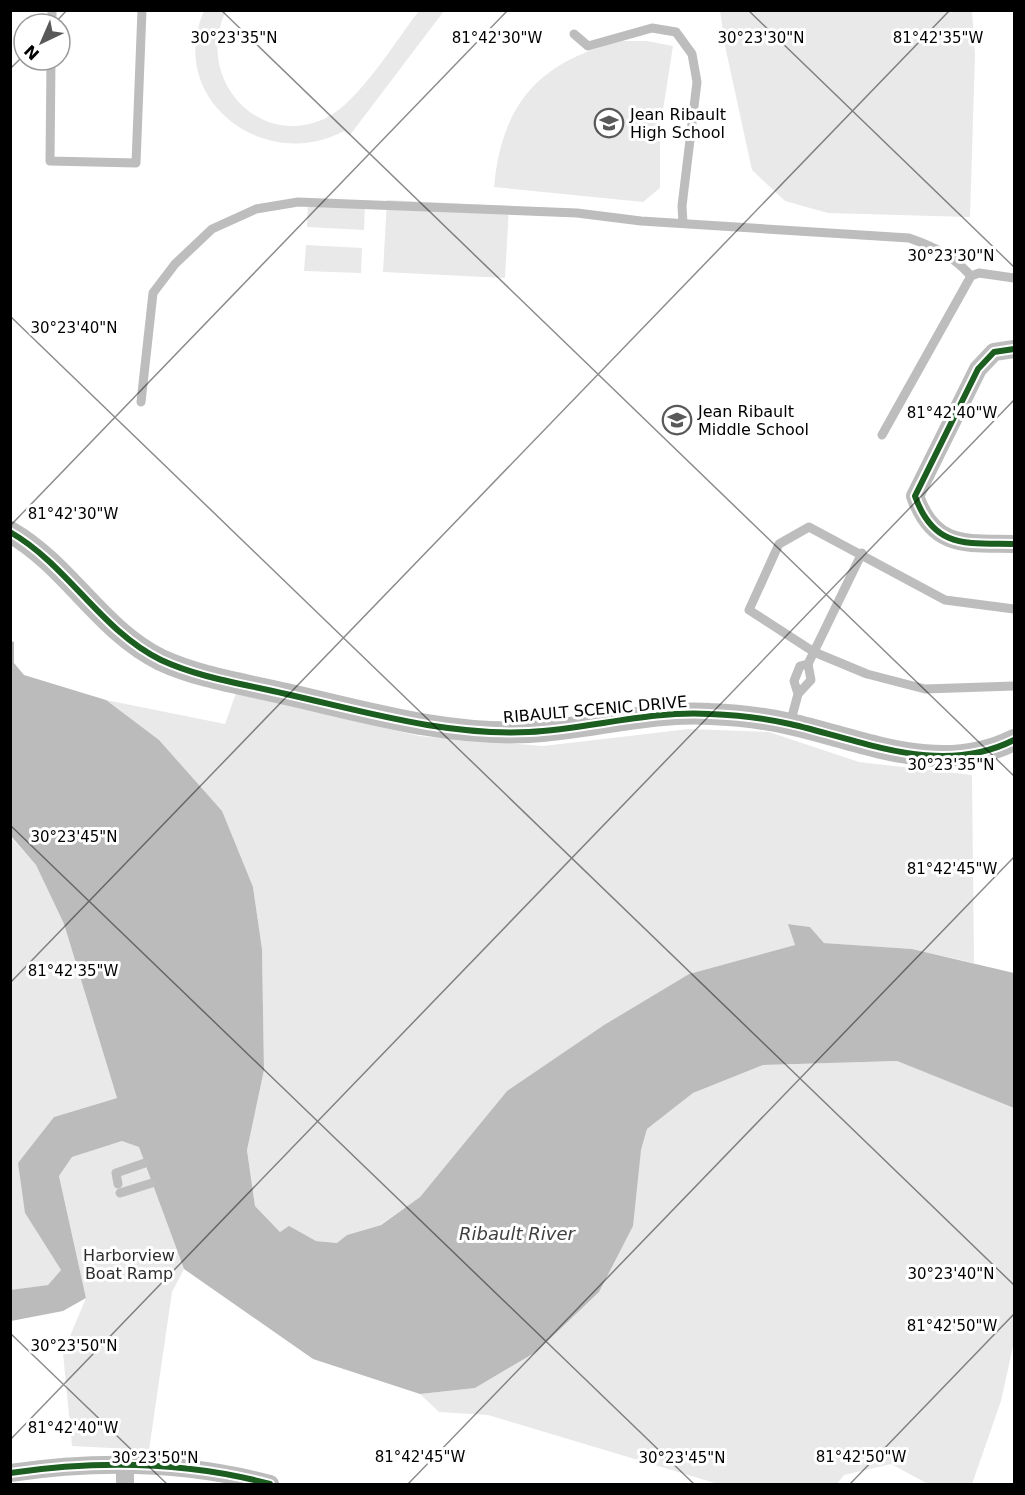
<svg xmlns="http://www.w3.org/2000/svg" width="1025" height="1495" font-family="'DejaVu Sans',sans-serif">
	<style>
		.green { fill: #e9e9e9 }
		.water { fill: #bbb }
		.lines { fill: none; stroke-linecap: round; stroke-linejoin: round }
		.service { stroke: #bdbdbd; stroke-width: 9 }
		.minor { stroke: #bdbdbd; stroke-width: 18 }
		.tertiary { stroke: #bdbdbd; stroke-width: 22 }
		.cycleway-casing { stroke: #fff; stroke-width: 10 }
		.cycleway { stroke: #1b5e20; stroke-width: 6 }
		.ticks { fill: none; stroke: #000; stroke-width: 1.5; stroke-opacity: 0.45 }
		.labels { text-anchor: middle; stroke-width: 6; stroke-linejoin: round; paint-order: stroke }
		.poi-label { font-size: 16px; fill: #000; stroke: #fff; text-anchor: start }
		.street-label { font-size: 16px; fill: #000; stroke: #fff }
		.park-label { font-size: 16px; fill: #2e2e2e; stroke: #fff }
		.water-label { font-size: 18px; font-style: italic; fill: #3f3f3f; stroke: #fff }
		.ticks-label { font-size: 15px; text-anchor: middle; fill: #000; stroke: #fff; stroke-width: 6; stroke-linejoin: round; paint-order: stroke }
	</style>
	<rect width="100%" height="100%" fill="#fff"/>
	<g class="green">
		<path d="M 204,11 L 226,11 C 194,76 257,151 326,118 C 359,102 396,40 419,11 L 444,11 L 350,135 L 344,131 C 264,174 165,99 204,11 Z"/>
		<path d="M 720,11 L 972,11 L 975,55 L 970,217 L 828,213 L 785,201 L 752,170 L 725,46 Z"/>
		<path d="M 622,41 L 647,41 L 673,46 L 660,129 L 660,188 L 643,202 L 494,187 C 502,102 540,61 622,41 Z"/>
		<path d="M 387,200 L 509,206 L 505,278 L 383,272 Z"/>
		<path d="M 308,201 L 365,204 L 364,230 L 307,227 Z"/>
		<path d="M 306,245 L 362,248 L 361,273 L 304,271 Z"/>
		<path d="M 236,693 L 419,736 L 543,746 L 689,729 L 769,732 L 859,762 L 972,775 L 974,963 L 912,949 L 824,943 L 810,927 L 789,924 L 795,945 L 689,974 L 604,1025 L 507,1091 L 420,1197 L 380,1225 L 347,1235 L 338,1243 L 316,1241 L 289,1227 L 280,1232 L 255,1206 L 247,1149 L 264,1070 L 262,949 L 253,887 L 106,700 L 225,724 Z"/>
		<path d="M 10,836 L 36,865 L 64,924 L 117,1098 L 54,1117 L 25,1213 L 61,1270 L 48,1285 L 11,1290 Z"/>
		<path d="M 897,1061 L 1014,1108 L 1014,1342 L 1001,1401 L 972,1484 L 928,1484 L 891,1464 L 844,1475 L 837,1484 L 718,1484 L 488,1415 L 439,1412 L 420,1394 L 475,1388 L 536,1352 L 641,1150 L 647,1129 L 693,1093 L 763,1065 Z"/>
		<path d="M 122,1141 L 139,1146 L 184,1269 L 172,1292 L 149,1450 L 72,1446 L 63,1353 L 86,1298 L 59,1176 L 72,1157 Z"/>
	</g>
	<path class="water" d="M 11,641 L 14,642 L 14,663 L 24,675 L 106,700 L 159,740 L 222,811 L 253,887 L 262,949 L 264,1070 L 247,1150 L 255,1206 L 280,1232 L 289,1226 L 316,1241 L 337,1243 L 347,1235 L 381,1225 L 420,1197 L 507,1091 L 604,1025 L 689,974 L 795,945 L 788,924 L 810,927 L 824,943 L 912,949 L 1014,973 L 1014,1108 L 897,1061 L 763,1065 L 693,1093 L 647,1129 L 641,1150 L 633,1226 L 599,1292 L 536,1352 L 475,1388 L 420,1394 L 313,1359 L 184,1269 L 139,1147 L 122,1141 L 72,1157 L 59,1176 L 86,1298 L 63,1311 L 11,1321 L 10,1290 L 48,1285 L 61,1270 L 25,1213 L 18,1163 L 54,1117 L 117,1098 L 64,924 L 36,865 L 11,836 Z"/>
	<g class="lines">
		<g class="service">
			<path d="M 52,24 L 52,10"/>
			<path d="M 574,34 L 588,46 L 652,28 L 676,32 L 692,54 L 697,82 L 682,206 L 683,223"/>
			<path d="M 51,60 L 50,161 L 136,163 L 142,10"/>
			<path d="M 141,402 L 153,293 L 175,264 L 212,229 L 256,209 L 298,202 L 577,213 L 641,221 L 909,238 C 935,247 953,256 971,276"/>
			<path d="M 882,435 L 971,276 L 979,273 L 1014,278"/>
			<path d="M 1014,609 L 945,600 L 809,527 L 779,544 L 749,610 L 814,652 L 867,674 L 925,689 L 1014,686"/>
			<path d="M 808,664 L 862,553"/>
			<path d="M 790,724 L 798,694 L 811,680 L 808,664 L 800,666 L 794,681 L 798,694"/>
			<path d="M 118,1184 L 116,1173 L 145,1163"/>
			<path d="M 120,1193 L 152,1183"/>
		</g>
		<g class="minor">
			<path d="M 1014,349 L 994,352 L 978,369 L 915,496 C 934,550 968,543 1014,544"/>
			<path d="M 10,1473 C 98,1460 184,1461 270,1484"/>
			<path d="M 125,1484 L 125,1465"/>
		</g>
		<path class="tertiary" d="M 10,532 C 68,565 101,631 161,660 C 200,678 244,684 286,694 C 366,712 446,736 529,732 C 589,729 650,710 710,714 C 737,715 764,718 790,724 C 865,741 940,777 1014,740"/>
		<g class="cycleway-casing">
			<g id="cycleway">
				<path d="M 1014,349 L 994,352 L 978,369 L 915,496 C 934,550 968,543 1014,544"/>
				<path d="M 10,532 C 68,565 101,631 161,660 C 200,678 244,684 286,694 C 366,712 446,736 529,732 C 589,729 650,710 710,714 C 737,715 764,718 790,724 C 865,741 940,777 1014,740"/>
				<path d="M 10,1473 C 98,1460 184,1461 270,1484"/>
			</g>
		</g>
		<use href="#cycleway" class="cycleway"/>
	</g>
	<path class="ticks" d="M 221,10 L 1014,776M 748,10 L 1014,267M 54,24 L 67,10M 10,69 L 24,55M 10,316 L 1014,1285M 10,526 L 508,10M 10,825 L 694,1484M 10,983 L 950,10M 10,1333 L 167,1484M 10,1440 L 1014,400M 408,1484 L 1014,857M 850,1484 L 1014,1314"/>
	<defs>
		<g id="school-ring" transform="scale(1.5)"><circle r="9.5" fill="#fff" stroke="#595959" stroke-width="1.5"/><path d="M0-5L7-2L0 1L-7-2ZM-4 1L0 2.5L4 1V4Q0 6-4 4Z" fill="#595959"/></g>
	</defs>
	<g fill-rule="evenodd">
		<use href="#school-ring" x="609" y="123"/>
		<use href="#school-ring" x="677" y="420"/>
	</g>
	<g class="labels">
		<g class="poi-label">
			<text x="630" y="120">Jean Ribault<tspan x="630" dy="18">High School</tspan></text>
			<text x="698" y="417">Jean Ribault<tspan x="698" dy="18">Middle School</tspan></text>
		</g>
		<g class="street-label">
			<text transform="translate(595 709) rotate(-5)" y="6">RIBAULT SCENIC DRIVE</text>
		</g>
		<g class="park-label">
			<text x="129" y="1261">Harborview<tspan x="129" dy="18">Boat Ramp</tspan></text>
		</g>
		<g class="water-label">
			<text x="517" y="1240">Ribault River</text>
		</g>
	</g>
	<g class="ticks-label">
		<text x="234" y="43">30°23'35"N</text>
		<text x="761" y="43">30°23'30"N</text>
		<text x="497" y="43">81°42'30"W</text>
		<text x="938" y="43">81°42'35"W</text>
		<text x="951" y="261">30°23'30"N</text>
		<text x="74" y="333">30°23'40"N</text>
		<text x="952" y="418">81°42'40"W</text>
		<text x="73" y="519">81°42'30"W</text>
		<text x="951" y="770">30°23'35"N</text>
		<text x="74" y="842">30°23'45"N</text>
		<text x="952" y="874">81°42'45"W</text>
		<text x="73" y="976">81°42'35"W</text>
		<text x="951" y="1279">30°23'40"N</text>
		<text x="952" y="1331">81°42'50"W</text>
		<text x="74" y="1351">30°23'50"N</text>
		<text x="73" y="1433">81°42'40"W</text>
		<text x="420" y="1462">81°42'45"W</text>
		<text x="861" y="1462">81°42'50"W</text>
		<text x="155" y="1463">30°23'50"N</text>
		<text x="682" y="1463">30°23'45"N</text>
	</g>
	<rect width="1025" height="1495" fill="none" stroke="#000000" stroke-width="24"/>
	<g transform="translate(42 42) rotate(224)"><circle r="28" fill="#ffffff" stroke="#999999" stroke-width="1.5"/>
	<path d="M0-4.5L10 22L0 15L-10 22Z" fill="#595959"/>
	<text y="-9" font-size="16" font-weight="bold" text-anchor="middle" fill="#000000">N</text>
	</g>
</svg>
